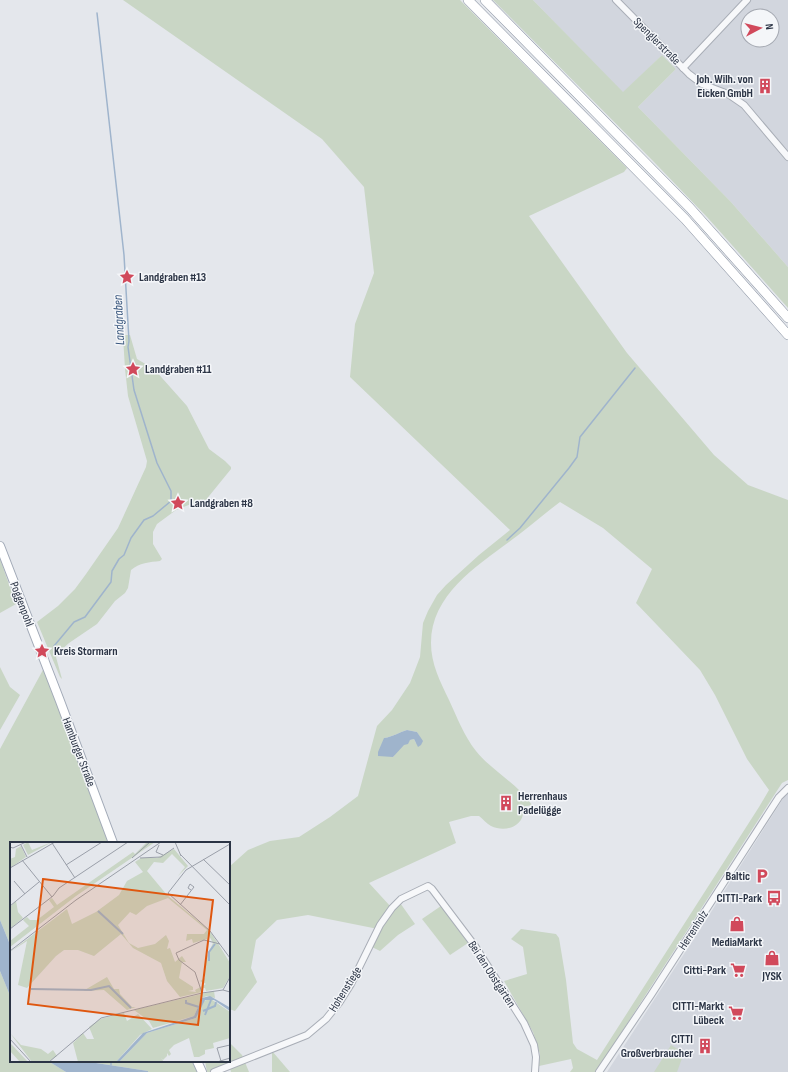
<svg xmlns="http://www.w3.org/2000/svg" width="788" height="1072" font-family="'Sofia Sans Condensed',sans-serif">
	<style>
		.built { fill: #d2d6de; fill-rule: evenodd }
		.green { fill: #c9d6c5; fill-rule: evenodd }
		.water { fill: #9fb4cc }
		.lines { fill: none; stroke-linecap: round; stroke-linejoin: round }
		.stream { stroke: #9fb4cc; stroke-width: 1.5 }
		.minor-casing { stroke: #a9aeb7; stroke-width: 8 }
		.major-casing { stroke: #a3abb8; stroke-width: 10 }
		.highway-casing { stroke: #8b94a3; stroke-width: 10 }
		.minor { stroke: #f7f8fa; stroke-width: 6 }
		.major { stroke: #fff; stroke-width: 8 }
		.highway { stroke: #fff; stroke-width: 9 }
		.labels { text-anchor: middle; stroke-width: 3; stroke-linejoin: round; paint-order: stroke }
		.street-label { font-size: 12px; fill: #2b3445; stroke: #f4f6f9 }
		.poi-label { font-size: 12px; font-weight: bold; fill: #2b3445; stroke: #f4f6f9; text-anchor: end }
		.water-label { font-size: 13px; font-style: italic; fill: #34527a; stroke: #f4f6f9 }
		.inset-river { fill: none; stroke: #9fb4cc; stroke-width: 2 }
		.inset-road { fill: none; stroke: #9a9fa9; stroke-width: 1 }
		.view { fill: #df570f; fill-opacity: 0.15; stroke: #df570f; stroke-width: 2 }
		.inset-edge { fill: none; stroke: #2b3445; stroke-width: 2 }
	</style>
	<rect width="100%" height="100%" fill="#e4e7ec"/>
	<g class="built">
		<path d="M 533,0 L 788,0 L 788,267 L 731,202 L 638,107 L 676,69 L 662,55 L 623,93 ZM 748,16 L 772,16 L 772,40 L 748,40 Z"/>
		<path d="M 788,793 L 788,1072 L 607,1072 L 699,931 L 784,797 Z"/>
	</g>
	<g class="green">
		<path d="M 123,0 L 460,0 L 627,168 L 624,172 L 529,216 L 627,353 L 714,455 L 748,485 L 788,500 L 788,780 L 782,783 L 596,1072 L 570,1072 L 573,1068 L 571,1059 L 539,1066 L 540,1054 L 533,1032 L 504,981 L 527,974 L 523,947 L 511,939 L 521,929 L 556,934 L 559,938 L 566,980 L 573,1043 L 577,1049 L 597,1060 L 759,807 L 769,790 L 747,759 L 715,695 L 700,670 L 636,603 L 652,569 L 603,528 L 560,502 C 545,513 532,525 517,536 C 482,563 431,592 431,643 C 431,664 440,681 449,700 C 457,717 464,736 476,751 C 492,771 517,783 532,805 L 523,807 C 526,826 506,833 491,826 C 487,824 483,819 479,816 L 471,816 L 449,822 L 456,843 L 369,883 L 391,907 L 398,900 L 415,924 L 398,935 L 380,951 L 372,947 L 378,929 L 308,915 L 277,920 L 256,940 L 251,968 L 257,982 L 235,1011 L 229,1009 L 229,867 L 248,850 L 270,841 L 299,837 L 330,817 L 358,796 L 377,726 L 392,710 L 410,683 L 420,657 L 423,623 L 428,611 L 437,595 L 446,585 L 479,555 L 510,530 L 350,377 L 355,324 L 374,273 L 364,187 L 322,139 ZM 407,730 L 417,732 L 420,737 L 416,743 L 414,739 C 405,740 398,750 393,757 L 384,738 C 393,737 399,732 407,730 Z"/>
		<path d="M 493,0 L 533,0 L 623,92 L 662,55 L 676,69 L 638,107 L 731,202 L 788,267 L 788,308 L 707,217 L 654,162 Z"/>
		<path d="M 126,335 L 130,335 L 137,359 L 154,369 L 187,406 L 209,449 L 225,461 L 231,467 L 231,469 L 205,501 L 191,504 L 176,510 L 157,524 L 153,532 L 153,544 L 162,559 L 160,561 C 150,562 139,563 131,570 L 128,588 L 125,593 L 115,601 L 97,624 L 69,643 L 60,651 L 56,657 L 62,679 L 60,677 L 37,622 L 58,606 L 75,589 L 86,574 L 118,528 L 146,467 L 147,461 L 128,396 L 125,369 L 123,336 Z"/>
		<path d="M 0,559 L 16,604 L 0,613 Z"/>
		<path d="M 0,667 L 10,687 L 20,695 L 0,730 Z"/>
		<path d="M 44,668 L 111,843 L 11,843 L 11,947 L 0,920 L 0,749 Z"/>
		<path d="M 441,906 L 468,943 L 450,955 L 422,919 Z"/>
		<path d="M 0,971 L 11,998 L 11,1061 L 48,1061 L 66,1072 L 0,1072 Z"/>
		<path d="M 229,1042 L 242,1055 L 249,1072 L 231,1072 L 230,1068 L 218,1072 L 207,1072 L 205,1061 L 229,1061 Z"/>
		<path d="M 671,1045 L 684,1053 L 677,1072 L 654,1072 Z"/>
		<path d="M 272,1051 L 290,1072 L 272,1072 Z"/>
		<path d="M 83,1061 L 195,1061 L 199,1072 L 148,1072 L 148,1071 Z"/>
	</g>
	<g class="water">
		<path d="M 407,730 L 417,732 L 423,741 L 421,745 L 418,747 L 414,739 L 410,740 L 408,744 L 404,745 L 393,757 L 378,756 L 378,752 L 384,738 C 393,737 399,732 407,730 Z"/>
		<path d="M 0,920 L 11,947 L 11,998 L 0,971 Z"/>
		<path d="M 48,1061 L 83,1061 L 148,1071 L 148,1072 L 66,1072 Z"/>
	</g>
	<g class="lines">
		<g class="stream">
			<path d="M 507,540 L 520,528 L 569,468 L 577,457 L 580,437 L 635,368"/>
			<path d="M 54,646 L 74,622 L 85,617 L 111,582 L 112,571 L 119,559 L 124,555 L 131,538 L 144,520 L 153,516 L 171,501 L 171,491 L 157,463 L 134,390 L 128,347 L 129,341 L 124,255 L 97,13"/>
			<path d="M 111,1065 L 111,1061"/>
		</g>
		<g class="minor-casing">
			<g id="minor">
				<path d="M 616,0 L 689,74 L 702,84 L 728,94 L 744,105 L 788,157"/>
				<path d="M 683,68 L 747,0"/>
				<path d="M 214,1072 L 307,1035 L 326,1019 L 339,1003 L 351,984 L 380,925 L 392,908 L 401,899 L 428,886 L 432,889 L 475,946 L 524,1023 L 534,1045 L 536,1057 L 535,1072"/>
				<path d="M 599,1072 L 651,995 L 779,797 L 788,788"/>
			</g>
		</g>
		<g class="major-casing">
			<g id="major">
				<path d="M 0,546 L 60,701 L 113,843"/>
				<path d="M 197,1061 L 202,1072"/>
			</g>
		</g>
		<g class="highway-casing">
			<g id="highway">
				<path d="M 468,0 L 685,219 L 788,335"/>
				<path d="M 485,0 L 690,208 L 788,318"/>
			</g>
		</g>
		<use href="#minor" class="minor"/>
		<use href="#major" class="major"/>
		<use href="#highway" class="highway"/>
	</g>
	<defs>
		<g id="building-bare" transform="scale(1.2)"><path d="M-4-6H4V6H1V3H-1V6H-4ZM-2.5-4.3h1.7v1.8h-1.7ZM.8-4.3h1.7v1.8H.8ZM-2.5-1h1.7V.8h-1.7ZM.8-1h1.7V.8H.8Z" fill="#d1495b" stroke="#f4f6f9" stroke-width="2.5" paint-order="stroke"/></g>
		<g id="sight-bare" transform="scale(1.2)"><path d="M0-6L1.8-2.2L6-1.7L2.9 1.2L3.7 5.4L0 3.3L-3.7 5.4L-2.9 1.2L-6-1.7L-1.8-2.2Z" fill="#d1495b" stroke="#f4f6f9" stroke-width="2.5" paint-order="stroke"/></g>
		<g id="parking-bare" transform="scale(1.2)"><path d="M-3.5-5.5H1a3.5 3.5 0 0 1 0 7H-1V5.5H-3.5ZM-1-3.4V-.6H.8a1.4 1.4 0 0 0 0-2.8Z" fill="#d1495b" stroke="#f4f6f9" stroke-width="2.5" paint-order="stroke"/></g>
		<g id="bus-bare" transform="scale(1.2)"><path d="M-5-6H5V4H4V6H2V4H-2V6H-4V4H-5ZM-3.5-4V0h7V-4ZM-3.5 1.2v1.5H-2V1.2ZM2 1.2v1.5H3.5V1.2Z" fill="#d1495b" stroke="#f4f6f9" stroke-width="2.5" paint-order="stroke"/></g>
		<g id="shop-bare" transform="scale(1.2)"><path d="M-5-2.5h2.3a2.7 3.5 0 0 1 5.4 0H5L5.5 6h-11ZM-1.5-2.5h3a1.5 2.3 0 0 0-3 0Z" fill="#d1495b" stroke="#f4f6f9" stroke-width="2.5" paint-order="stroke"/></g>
		<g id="supermarket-bare" transform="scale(1.2)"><path d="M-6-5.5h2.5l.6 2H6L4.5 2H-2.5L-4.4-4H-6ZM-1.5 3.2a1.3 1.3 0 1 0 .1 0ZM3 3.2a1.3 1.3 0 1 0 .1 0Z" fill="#d1495b" stroke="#f4f6f9" stroke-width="2.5" paint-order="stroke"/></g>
	</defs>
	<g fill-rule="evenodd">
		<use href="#building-bare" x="765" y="86"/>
		<use href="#sight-bare" x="127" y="277"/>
		<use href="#sight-bare" x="133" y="369"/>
		<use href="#sight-bare" x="178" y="503"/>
		<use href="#sight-bare" x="42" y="651"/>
		<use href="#building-bare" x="506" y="803"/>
		<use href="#parking-bare" x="762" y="876"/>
		<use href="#bus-bare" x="774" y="898"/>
		<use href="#shop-bare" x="737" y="924"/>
		<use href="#shop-bare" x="772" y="958"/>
		<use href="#supermarket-bare" x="738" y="970"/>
		<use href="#supermarket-bare" x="736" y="1013"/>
		<use href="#building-bare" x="705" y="1046"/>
	</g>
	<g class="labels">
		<g class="street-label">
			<text transform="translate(657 41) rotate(45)" y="4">Spenglerstraße</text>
			<text transform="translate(22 604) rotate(69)" y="4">Poggenpohl</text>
			<text transform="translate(79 752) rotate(69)" y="4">Hamburger Straße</text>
			<text transform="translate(693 930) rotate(-57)" y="4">Herrenholz</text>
			<text transform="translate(492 974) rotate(57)" y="4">Bei den Obstgärten</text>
			<text transform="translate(345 989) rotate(-58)" y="4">Hohenstiege</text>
		</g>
		<g class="poi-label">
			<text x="753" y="83">Joh. Wilh. von<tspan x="753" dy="14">Eicken GmbH</tspan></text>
			<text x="139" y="281" text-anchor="start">Landgraben #13</text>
			<text x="145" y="373" text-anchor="start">Landgraben #11</text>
			<text x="190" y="507" text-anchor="start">Landgraben #8</text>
			<text x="54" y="655" text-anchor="start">Kreis Stormarn</text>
			<text x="518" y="800" text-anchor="start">Herrenhaus<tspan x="518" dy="14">Padelügge</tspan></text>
			<text x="750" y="880">Baltic</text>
			<text x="762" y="902">CITTI-Park</text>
			<text x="737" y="946" text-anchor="middle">MediaMarkt</text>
			<text x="726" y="974">Citti-Park</text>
			<text x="772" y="980" text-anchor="middle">JYSK</text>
			<text x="724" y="1010">CITTI-Markt<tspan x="724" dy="14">Lübeck</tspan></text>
			<text x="693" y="1043">CITTI<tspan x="693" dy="14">Großverbraucher</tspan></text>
		</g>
		<g class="water-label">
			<text transform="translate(118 320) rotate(-93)" y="5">Landgraben</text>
		</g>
	</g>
	<g transform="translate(10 842)">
		<rect width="220" height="220" fill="#e4e7ec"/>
		<path d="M 18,0 L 22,8 L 42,0 L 18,13 L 13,3 ZM 137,0 L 145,0 L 66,54 L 0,105 L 0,99 L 19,84 L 13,78 L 17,75 L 20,78 L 27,78 L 44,65 L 39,58 L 42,56 L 47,63 L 123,10 L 125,12 ZM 11,4 L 16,15 L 0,26 L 0,17 L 5,15 L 6,7 ZM 164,7 L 178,24 L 168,34 L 175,25 L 162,12 L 153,21 L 144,20 L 137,29 L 157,53 L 199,88 L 209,103 L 220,121 L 220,134 L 213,146 L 196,149 L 195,146 L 192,146 L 192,150 L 170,155 L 157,139 L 151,121 L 123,106 L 111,92 L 84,114 L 68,108 L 54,108 L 46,114 L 17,146 L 8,143 L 17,99 L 0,110 L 57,67 L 62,82 L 86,70 L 109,53 L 117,39 L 133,30 L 125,20 L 131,16 L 147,16 ZM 158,56 L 197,88 L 194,92 L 177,92 L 176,99 L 182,97 L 183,101 L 197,97 L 198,92 L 203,101 L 195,118 L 195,136 L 190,139 L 196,142 L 185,148 L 186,150 L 178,149 L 183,148 L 183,145 L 169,136 L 172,120 L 176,120 L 172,114 L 165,120 L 160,106 L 157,107 L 159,99 L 156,93 L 145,102 L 128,106 L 119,101 L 108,83 L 120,70 L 126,73 L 137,64 ZM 6,59 L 8,70 L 13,76 L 1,86 L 0,65 ZM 97,135 L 104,147 L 109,147 L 110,152 L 122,165 L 126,165 L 117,168 L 94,148 L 73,149 ZM 204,149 L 205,156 L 197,154 L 192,156 L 184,174 L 143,186 L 139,179 L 124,168 ZM 201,157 L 220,170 L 220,196 L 203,201 L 204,206 L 195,208 L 195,212 L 189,215 L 184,215 L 179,196 L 164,203 L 159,208 L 161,212 L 159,214 L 157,211 L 157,214 L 153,218 L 151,216 L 154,220 L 109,220 L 137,191 L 186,176 L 193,159 ZM 114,171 L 117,179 L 128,172 L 142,187 L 130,193 L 106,220 L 68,220 L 63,201 L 73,191 L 77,197 L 84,197 L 79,185 L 90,177 ZM 0,191 L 11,203 L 31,207 L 38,212 L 43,208 L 47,214 L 38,220 L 22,220 ZM 0,201 L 4,205 L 18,220 L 10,220 L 0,209 Z" fill="#c9d6c5" fill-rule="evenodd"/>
		<path d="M 200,154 L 219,165 L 220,169 L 204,158 L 195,158 L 186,176 L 137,191 L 109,220 L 106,220 L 133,191 L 184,174 L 192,156 Z" fill="#9fb4cc"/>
		<path class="inset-river" d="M 88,69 L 113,92M 199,119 L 199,110 L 205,102M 21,147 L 81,148 L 99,144 L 121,166M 176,158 L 176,161 L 189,165M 193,169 L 205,164 L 206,160M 195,173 L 201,158"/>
		<path class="inset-road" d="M 165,0 L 171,14M 42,1 L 65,36M 220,2 L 176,28 L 158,51 L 200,89 L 220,116M 11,3 L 17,15M 149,3 L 146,10 L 153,13M 0,5 L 3,6 L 16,0M 170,12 L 220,63M 122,16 L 140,0M 130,16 L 151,15 L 164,6M 193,17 L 220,43M 12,18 L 42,55M 56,23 L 92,0M 0,26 L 45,0M 4,39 L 15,52M 170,63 L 184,45 L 180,42 L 178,46 L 181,48M 0,64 L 29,40M 0,87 L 43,54 L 49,46 L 118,0M 0,109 L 66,58 L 151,0M 213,148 L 220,135M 192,151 L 185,130 L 169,118 L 166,111 L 194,98 L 210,102M 0,197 L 21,220M 211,219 L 207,206 L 220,203M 39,220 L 91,176 L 192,151 L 213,148 L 220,150M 207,220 L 220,216"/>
		<path class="view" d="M 33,37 L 203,58 L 188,183 L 18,162 Z"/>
		<rect width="220" height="220" class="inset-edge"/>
	</g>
	<g transform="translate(760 28) rotate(83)"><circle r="19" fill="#f4f6f9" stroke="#a4a8b1"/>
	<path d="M0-3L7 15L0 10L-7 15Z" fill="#d1495b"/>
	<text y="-6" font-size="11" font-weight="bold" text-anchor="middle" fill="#2b3445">N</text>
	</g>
</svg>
